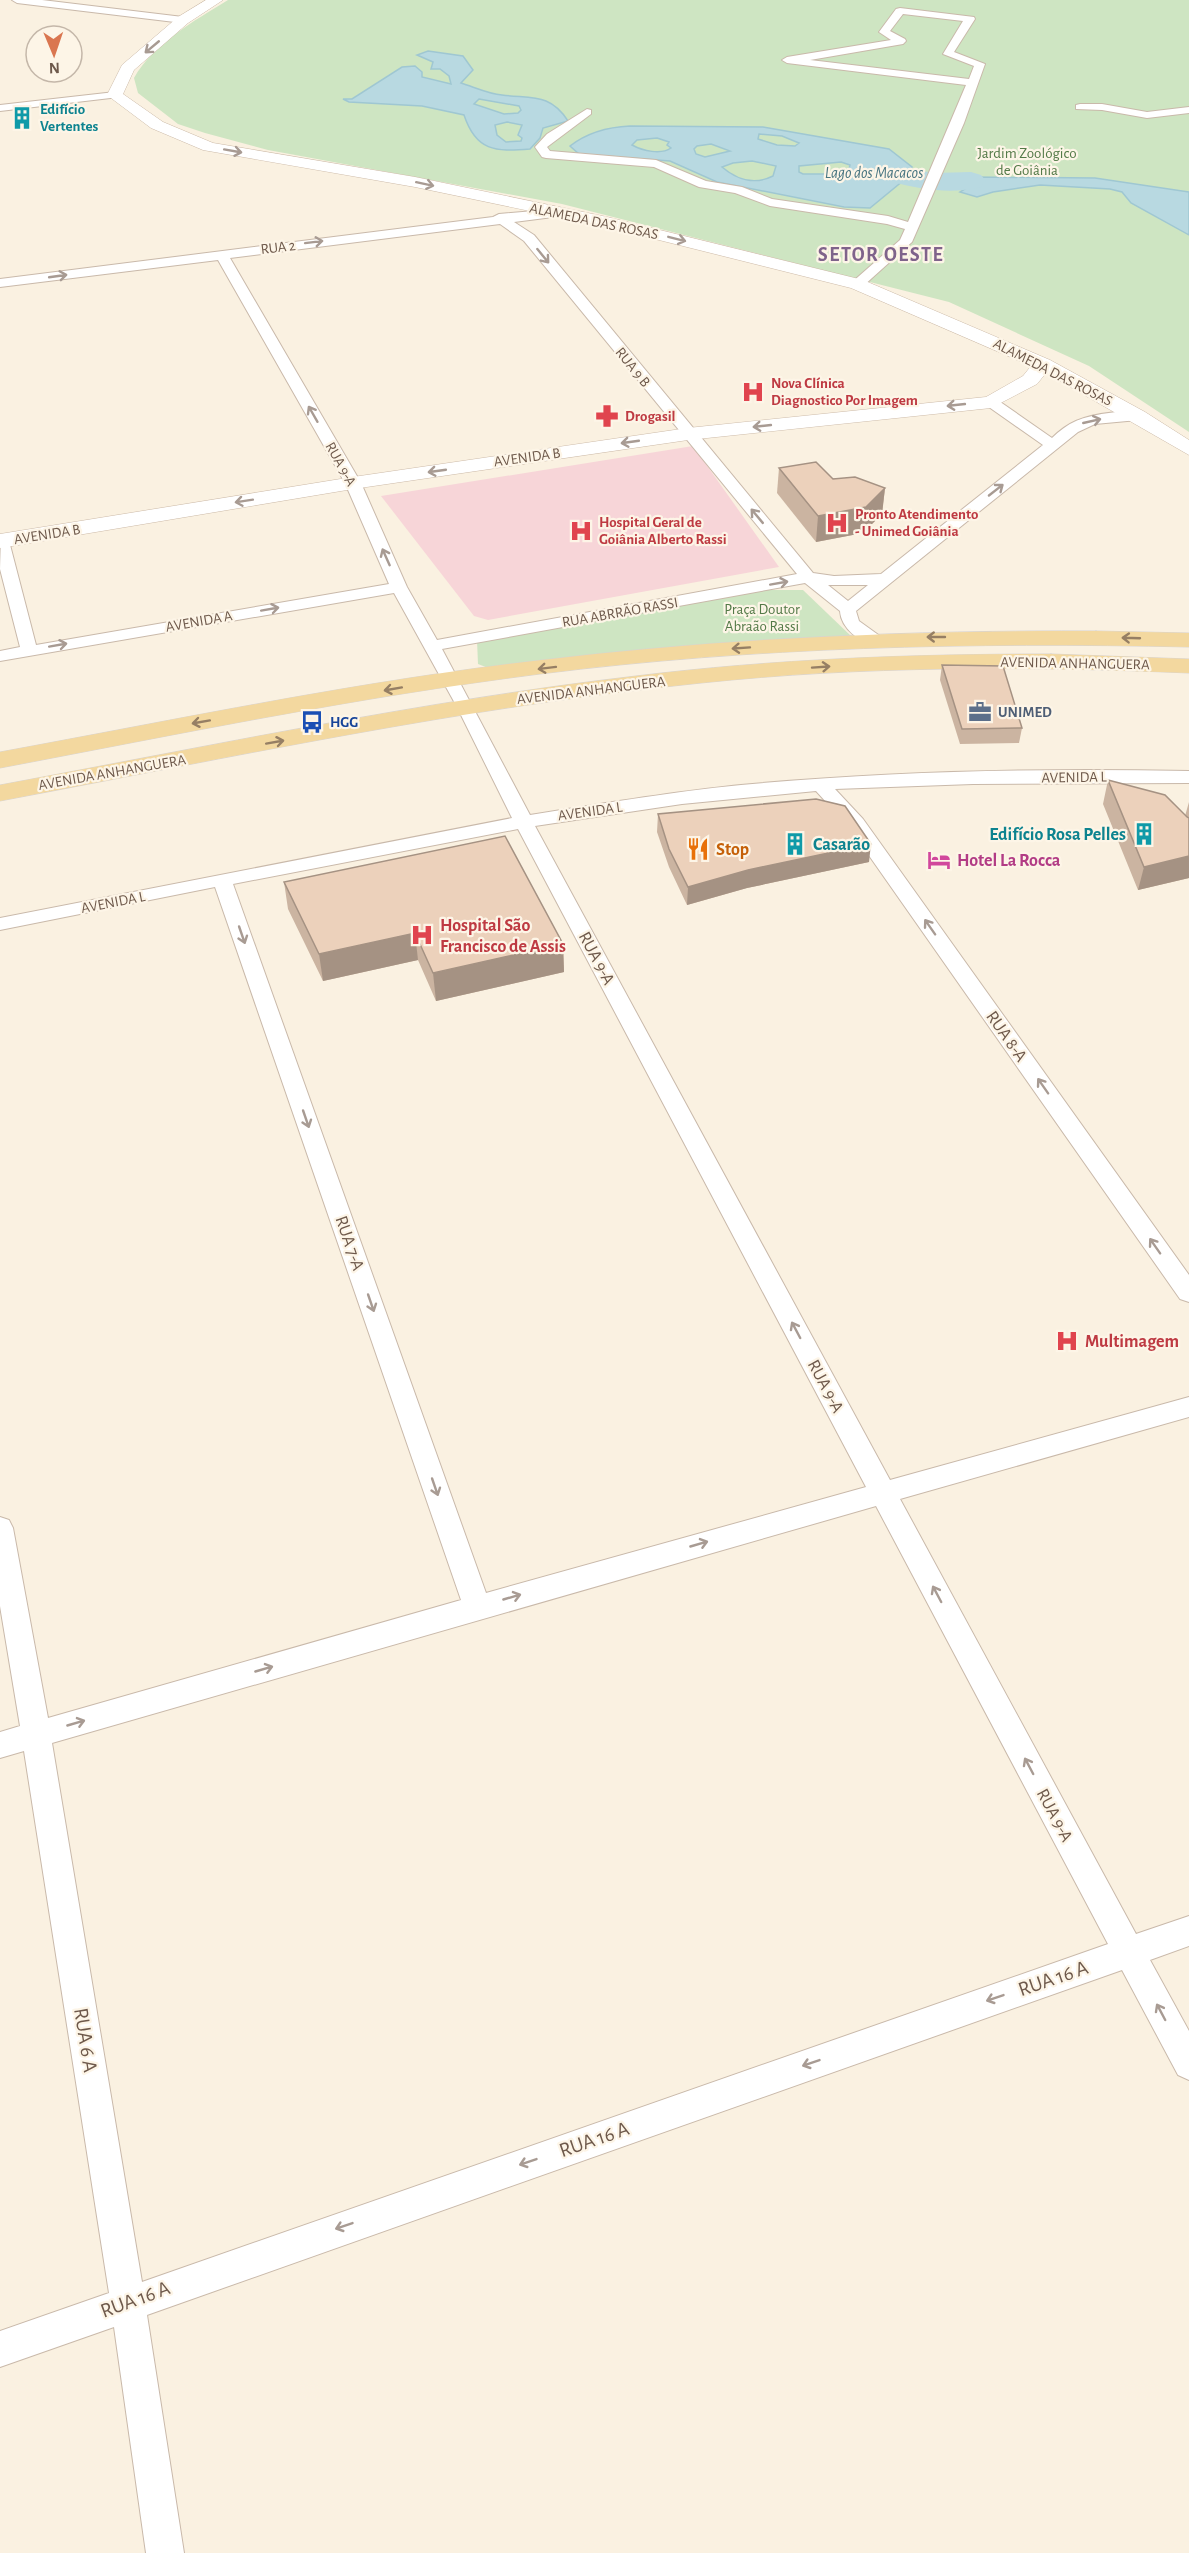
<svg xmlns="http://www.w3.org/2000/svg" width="1189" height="2553" font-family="'Alegreya Sans',sans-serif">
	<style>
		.medical { fill: #f7d5d8 }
		.green { fill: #cee5c2 }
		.water { fill: #b8d9e1; stroke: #9fc7d2; stroke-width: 1.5; fill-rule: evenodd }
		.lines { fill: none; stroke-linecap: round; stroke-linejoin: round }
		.river { fill: #b8d9e1; fill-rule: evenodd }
		.street-casing { stroke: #c9b9aa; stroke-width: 2 }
		.secondary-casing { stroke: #ccbaa8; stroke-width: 1 }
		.primary-casing { stroke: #d9d4d0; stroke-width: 1 }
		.street { fill: #fff; fill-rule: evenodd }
		.secondary { fill: #fff; fill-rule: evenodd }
		.primary { fill: #f3d89f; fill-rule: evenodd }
		.wall { fill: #cbb4a1 }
		.shaded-wall { fill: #a59283 }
		.building { fill: #ecd1bb; stroke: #a59283; stroke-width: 1.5 }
		.oneway { stroke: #a89b93 }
		.oneway2 { stroke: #967f64 }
		.labels { text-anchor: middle; stroke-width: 4.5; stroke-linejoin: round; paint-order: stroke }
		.far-culture-label { font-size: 15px; font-weight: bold; fill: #0d838f; stroke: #fdf5e7; text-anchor: start }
		.far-park-label { font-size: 15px; fill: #537947; stroke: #fdf5e7 }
		.far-street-label { font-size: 15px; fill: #6e594b; stroke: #fdf5e7 }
		.far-health-label { font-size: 15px; font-weight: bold; fill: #be3a42; stroke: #fdf5e7; text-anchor: start }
		.far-service-label { font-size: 15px; font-weight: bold; fill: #4e5e75; stroke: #fdf5e7; text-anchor: start }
		.far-transit-label { font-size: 15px; font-weight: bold; fill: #164399; stroke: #fdf5e7; text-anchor: start }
		.far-water-label { font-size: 16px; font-style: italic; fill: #477480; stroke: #fdf5e7 }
		.culture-label { font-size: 18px; font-weight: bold; fill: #0d838f; stroke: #fdf5e7; text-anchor: end }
		.food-label { font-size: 18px; font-weight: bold; fill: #c56008; stroke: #fdf5e7; text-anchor: start }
		.hotel-label { font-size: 18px; font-weight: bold; fill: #b23c85; stroke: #fdf5e7; text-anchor: start }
		.health-label { font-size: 18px; font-weight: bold; fill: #be3a42; stroke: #fdf5e7; text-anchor: start }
		.street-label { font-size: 18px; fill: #6e594b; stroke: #fdf5e7 }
		.far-district-label { font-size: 20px; font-weight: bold; letter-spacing: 1.5px; fill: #7f638b; stroke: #fdf5e7 }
		.near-street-label { font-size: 21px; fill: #6e594b; stroke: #fdf5e7 }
	</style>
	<rect width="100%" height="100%" fill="#faf1e1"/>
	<path class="medical" d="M 693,446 L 779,567 L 488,620 L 474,616 L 381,496 Z"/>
	<g class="green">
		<path d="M 228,0 L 1189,0 L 1189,432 L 1089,366 L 949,302 L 562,204 L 268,150 L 205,133 L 178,124 L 138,93 L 134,78 C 154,43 194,21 228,0 Z"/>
		<path d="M 758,590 L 803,590 L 851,636 L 496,671 L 478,664 L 477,640 Z"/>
	</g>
	<g class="water">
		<path d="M 428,51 L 463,56 L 473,70 L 461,83 C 474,87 489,94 502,95 C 532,99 550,93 568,121 L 543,128 L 540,138 L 530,149 C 495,152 476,151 464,115 L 422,106 L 349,102 L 343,99 L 352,99 L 402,67 L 415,66 L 422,72 L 422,77 L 451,84 L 449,76 L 440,69 L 431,69 L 433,62 L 417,55 ZM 479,99 L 519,106 L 521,110 L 518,113 L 504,114 L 474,104 ZM 507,122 L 522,125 L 518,135 L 522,138 L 521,141 L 506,142 L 497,135 L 495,125 Z"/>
		<path d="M 630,126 L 763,127 L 889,149 L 912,167 L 904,180 L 870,208 L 844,207 L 717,182 L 670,161 L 579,154 L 570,146 C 588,132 608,127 630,126 ZM 759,134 L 782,136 L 799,143 L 795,146 L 777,145 L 758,139 ZM 657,138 L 669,142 L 667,145 L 671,148 C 661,155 643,151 632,145 L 637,140 ZM 711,144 L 730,151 L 705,157 L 696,154 L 694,149 L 697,146 ZM 752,161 L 776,166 L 773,176 C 755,185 737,180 722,167 L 733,163 ZM 841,162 L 850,165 L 849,169 L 829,174 L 803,174 L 799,172 L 799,166 Z"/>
		<path d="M 971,177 L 1095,178 L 1189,192 L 1189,235 L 1131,203 L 1122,192 L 1110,189 L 1040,185 L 993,192 L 977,197 L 960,192 L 971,185 Z"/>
	</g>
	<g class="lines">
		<path class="river" d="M 906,168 L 934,173 L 971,172 L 981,175 L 986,181 L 981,187 C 953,194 924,190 896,183 L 891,177 L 896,171 Z"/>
		<g class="street-casing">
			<g id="street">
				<path d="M 12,0 L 42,0 L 183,17 L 188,20 L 183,23 L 17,3 Z"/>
				<path d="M 900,8 L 974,17 L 975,19 L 954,52 L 985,64 L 964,123 L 912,242 L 862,287 L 852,287 L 850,284 L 900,240 L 905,229 L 887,224 L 770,206 L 735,193 L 699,187 L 654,167 L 546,158 L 542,157 L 535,147 L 547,134 L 587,109 L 591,110 L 591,114 L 547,147 L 550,151 L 656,160 L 706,181 L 742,187 L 772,199 L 888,216 L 908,222 L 966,85 L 787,63 L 782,60 L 787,57 L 891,40 L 879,32 L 896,9 ZM 903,14 L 963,21 L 943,54 L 974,66 L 969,79 L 810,60 L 903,44 L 906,41 L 905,39 L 890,31 Z"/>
				<path d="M 115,92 L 121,95 L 119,97 L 0,111 L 0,105 Z"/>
				<path d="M 1080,104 L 1102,104 L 1147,112 L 1189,107 L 1189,113 L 1147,118 L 1102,110 L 1076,109 L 1076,105 Z"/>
				<path d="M 557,209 L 561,210 L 561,216 L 514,222 L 534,235 L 813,573 L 834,576 L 881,574 L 1043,445 L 986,405 L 984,402 L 986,399 L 996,399 L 1052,438 C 1059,431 1067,425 1076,421 C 1089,415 1136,406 1145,416 L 1138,420 L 1095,424 L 1078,432 L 856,611 L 859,621 L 884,639 L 881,643 C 863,647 841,629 840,611 L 805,583 L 442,649 L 530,815 C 600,804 670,792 741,785 C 889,771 1040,768 1189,771 L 1189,783 L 973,784 L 835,789 L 863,819 L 1189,1275 L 1189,1302 L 1180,1299 L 849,827 L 816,791 L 682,804 L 535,826 L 890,1480 L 1189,1397 L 1189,1417 L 900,1499 L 1136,1934 L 1189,1916 L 1189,1946 L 1150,1960 L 1189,2031 L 1189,2080 L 1178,2075 L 1122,1970 L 147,2315 L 184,2553 L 146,2553 L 114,2327 L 0,2367 L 0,2331 L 109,2293 L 24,1751 L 0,1758 L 0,1732 L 20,1726 L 0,1606 L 0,1517 L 9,1520 L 13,1528 L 48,1718 L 461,1600 L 215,887 L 0,930 L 0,918 L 512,818 L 457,707 L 394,593 L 0,661 L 0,651 L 20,647 L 0,569 L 1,536 L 9,541 L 36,645 L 389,584 L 345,483 L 218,260 L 0,287 L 0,279 L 493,217 L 499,214 ZM 500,224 L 524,241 L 797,574 L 437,640 L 407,587 L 361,483 L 230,258 ZM 828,585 L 868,585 L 848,601 ZM 518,829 L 866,1487 L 486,1593 L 233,884 ZM 876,1506 L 1108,1944 L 142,2282 L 52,1743 Z"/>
			</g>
		</g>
		<g class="secondary-casing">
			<path id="secondary" d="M 206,0 L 223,0 L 188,23 L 134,70 L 123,94 L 163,122 L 213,143 L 415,177 L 607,217 L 863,280 L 1050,360 L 1145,412 L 1189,440 L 1189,455 L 1046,373 L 1037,384 L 991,408 L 688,440 L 353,489 L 0,548 L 0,534 L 353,477 L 688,428 L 986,397 L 1023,376 L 1031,366 L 851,288 L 607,227 L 415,187 L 203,150 L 151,128 L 107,95 L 122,65 L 178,17 Z"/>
		</g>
		<g class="primary-casing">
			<g id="primary">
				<path d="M 1096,631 L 1189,633 L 1189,647 C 972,642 755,647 540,674 C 358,697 179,734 0,768 L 0,752 C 180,719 360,681 542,660 C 726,638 911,630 1096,631 Z"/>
				<path d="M 1051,654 L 1189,659 L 1189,673 C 1026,666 863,666 701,683 C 465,707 233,757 0,801 L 0,785 C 211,746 422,701 636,676 C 774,659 912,654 1051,654 Z"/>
			</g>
		</g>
		<use href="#street" class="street"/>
		<use href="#secondary" class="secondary"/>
		<use href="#primary" class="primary"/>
	</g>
	<g class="wall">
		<path d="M 779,468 L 885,488 L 882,514 L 863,533 L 816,542 L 777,493 Z"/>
		<path d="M 942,665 L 1022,728 L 1019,743 L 960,744 L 940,680 Z"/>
		<path d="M 1108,780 L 1185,816 L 1189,802 L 1189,878 L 1138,890 L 1103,804 Z"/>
		<path d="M 658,814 L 869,862 L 747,888 L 687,905 L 669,867 L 657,832 Z"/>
		<path d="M 284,882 L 563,944 L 564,972 L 436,1001 L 418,960 L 323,981 L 288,909 Z"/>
	</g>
	<g class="shaded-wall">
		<path d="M 885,488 L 882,514 L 863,533 L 816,542 L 818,516 Z"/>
		<path d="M 871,844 L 869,862 L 747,888 L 687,905 L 688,887 L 748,870 Z"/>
		<path d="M 1189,856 L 1189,878 L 1138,890 L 1144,867 Z"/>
		<path d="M 415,933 L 418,960 L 323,981 L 319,954 Z"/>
		<path d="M 563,944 L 564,972 L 436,1001 L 433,973 Z"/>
	</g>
	<g class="building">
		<path d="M 816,462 L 833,479 L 855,477 L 885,488 L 866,507 L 818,516 L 779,468 Z"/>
		<path d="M 942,665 L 1003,666 L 1022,728 L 962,729 Z"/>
		<path d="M 1108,780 L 1165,795 L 1187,817 L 1189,818 L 1189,856 L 1144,867 Z"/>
		<path d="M 816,799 L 845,806 L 871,844 L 748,870 L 688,887 L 669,849 L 658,814 Z"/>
		<path d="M 505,836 L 563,944 L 433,973 L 415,933 L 319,954 L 284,882 Z"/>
	</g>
	<defs><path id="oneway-shaft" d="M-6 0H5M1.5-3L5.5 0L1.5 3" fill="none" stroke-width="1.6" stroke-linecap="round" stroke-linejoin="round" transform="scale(1.5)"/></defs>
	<g class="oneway">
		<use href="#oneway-shaft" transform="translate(152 47) rotate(140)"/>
		<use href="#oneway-shaft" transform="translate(233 151) rotate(10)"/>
		<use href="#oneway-shaft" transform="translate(425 184) rotate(12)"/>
		<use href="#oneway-shaft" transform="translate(677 239) rotate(14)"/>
		<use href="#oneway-shaft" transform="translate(314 242) rotate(-7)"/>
		<use href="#oneway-shaft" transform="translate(543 256) rotate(51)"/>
		<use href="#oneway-shaft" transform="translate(58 276) rotate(-8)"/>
		<use href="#oneway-shaft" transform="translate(956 405) rotate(174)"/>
		<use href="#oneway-shaft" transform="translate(313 414) rotate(-120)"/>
		<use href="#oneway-shaft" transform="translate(1092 421) rotate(-13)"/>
		<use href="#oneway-shaft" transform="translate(762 426) rotate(174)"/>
		<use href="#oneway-shaft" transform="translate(630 442) rotate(172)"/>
		<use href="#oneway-shaft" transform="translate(437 471) rotate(172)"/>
		<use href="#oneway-shaft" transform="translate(996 490) rotate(-38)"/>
		<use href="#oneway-shaft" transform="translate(244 501) rotate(171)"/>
		<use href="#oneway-shaft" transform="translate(757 516) rotate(-130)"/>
		<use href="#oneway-shaft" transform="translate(386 557) rotate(-114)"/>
		<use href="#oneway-shaft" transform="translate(779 583) rotate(-10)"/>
		<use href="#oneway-shaft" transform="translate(270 609) rotate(-10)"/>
		<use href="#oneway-shaft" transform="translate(58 645) rotate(-10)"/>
		<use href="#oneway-shaft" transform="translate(930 927) rotate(-125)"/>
		<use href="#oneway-shaft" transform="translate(242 935) rotate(71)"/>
		<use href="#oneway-shaft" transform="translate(1043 1086) rotate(-125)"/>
		<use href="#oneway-shaft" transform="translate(306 1119) rotate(71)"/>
		<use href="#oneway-shaft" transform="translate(1155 1246) rotate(-125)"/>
		<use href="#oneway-shaft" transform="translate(371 1303) rotate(71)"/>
		<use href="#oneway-shaft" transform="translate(796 1330) rotate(-118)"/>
		<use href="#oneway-shaft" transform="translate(435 1487) rotate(71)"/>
		<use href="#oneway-shaft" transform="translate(699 1544) rotate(-16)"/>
		<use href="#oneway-shaft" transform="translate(937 1594) rotate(-118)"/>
		<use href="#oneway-shaft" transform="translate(512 1597) rotate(-16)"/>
		<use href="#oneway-shaft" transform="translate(264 1669) rotate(-16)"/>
		<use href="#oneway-shaft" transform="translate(76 1723) rotate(-16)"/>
		<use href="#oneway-shaft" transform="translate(1029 1766) rotate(-118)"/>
		<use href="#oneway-shaft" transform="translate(995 1998) rotate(161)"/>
		<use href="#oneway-shaft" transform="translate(1161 2012) rotate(-118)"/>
		<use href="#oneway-shaft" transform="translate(811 2063) rotate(161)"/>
		<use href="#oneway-shaft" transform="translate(528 2162) rotate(161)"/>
		<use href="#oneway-shaft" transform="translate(344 2226) rotate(161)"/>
	</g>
	<g class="oneway2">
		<use href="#oneway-shaft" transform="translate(936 637) rotate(180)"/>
		<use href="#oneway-shaft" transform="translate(1131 638) rotate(-178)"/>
		<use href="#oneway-shaft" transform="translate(741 648) rotate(176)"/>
		<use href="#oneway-shaft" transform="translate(821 667) rotate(-4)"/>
		<use href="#oneway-shaft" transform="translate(547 668) rotate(173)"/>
		<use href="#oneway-shaft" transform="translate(393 689) rotate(170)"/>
		<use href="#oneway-shaft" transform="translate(201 722) rotate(170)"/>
		<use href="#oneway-shaft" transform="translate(275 742) rotate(-10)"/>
	</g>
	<defs>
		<g id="building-bare" transform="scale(1.8)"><path d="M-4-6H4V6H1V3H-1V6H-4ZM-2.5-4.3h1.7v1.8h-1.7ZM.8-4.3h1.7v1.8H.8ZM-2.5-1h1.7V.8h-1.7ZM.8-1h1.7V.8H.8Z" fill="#0f9aa8" stroke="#fdf5e7" stroke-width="2.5" paint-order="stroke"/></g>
		<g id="hospital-bare" transform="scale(1.8)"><path d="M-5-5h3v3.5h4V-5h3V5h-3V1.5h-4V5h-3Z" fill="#e0444e" stroke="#fdf5e7" stroke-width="2.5" paint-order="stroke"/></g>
		<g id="pharmacy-bare" transform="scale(1.8)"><path d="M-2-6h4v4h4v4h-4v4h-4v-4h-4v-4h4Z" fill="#e0444e" stroke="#fdf5e7" stroke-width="2.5" paint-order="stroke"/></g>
		<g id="office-bare" transform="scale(1.8)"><path d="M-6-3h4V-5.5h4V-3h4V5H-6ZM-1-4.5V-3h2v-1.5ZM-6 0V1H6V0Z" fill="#5c6f8a" stroke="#fdf5e7" stroke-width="2.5" paint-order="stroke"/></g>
		<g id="bus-bare" transform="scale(1.8)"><path d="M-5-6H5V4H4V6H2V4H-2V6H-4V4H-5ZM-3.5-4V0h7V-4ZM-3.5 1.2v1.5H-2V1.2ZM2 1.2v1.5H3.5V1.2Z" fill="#1a4fb4" stroke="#fdf5e7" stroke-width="2.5" paint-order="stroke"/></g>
		<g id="restaurant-bare" transform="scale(1.8)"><path d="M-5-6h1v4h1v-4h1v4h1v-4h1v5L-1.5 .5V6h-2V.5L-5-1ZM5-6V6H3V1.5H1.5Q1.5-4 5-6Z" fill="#e8710a" stroke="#fdf5e7" stroke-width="2.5" paint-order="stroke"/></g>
		<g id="hotel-bare" transform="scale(1.8)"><path d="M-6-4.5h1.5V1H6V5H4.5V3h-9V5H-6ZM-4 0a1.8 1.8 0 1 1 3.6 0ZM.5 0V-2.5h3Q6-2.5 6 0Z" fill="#d1479c" stroke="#fdf5e7" stroke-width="2.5" paint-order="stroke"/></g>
	</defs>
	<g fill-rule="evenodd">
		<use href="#building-bare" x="22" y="118"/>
		<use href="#hospital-bare" x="753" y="392"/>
		<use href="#pharmacy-bare" x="607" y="416"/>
		<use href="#hospital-bare" x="837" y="523"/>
		<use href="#hospital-bare" x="581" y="531"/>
		<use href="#office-bare" x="980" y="712"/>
		<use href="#bus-bare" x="312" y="722"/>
		<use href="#building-bare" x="1144" y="834"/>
		<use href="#building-bare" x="795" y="844"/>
		<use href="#restaurant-bare" x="698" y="849"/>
		<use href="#hotel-bare" x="939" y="860"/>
		<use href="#hospital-bare" x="422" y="935"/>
		<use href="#hospital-bare" x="1067" y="1341"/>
	</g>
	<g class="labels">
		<g class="far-culture-label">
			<text x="40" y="114">Edifício<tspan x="40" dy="17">Vertentes</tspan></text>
		</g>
		<g class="far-park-label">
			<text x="1027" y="158">Jardim Zoológico<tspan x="1027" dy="17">de Goiânia</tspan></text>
			<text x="762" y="614">Praça Doutor<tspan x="762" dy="17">Abraão Rassi</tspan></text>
		</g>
		<g class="far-street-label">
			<text transform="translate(594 221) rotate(12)" y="5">ALAMEDA DAS ROSAS</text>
			<text transform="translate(278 247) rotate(-7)" y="5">RUA 2</text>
			<text transform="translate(633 367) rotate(51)" y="5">RUA 9 B</text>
			<text transform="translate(1053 372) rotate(27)" y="5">ALAMEDA DAS ROSAS</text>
			<text transform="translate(527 457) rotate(-8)" y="5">AVENIDA B</text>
			<text transform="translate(341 464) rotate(61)" y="5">RUA 9-A</text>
			<text transform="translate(47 534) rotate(-9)" y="5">AVENIDA B</text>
			<text transform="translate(620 612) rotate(-10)" y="5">RUA ABRRÃO RASSI</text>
			<text transform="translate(199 621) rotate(-10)" y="5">AVENIDA A</text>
			<text transform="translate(1075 663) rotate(1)" y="5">AVENIDA ANHANGUERA</text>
			<text transform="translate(591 690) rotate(-7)" y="5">AVENIDA ANHANGUERA</text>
			<text transform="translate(112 772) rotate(-10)" y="5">AVENIDA ANHANGUERA</text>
			<text transform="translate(1074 777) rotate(-1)" y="5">AVENIDA L</text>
			<text transform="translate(590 811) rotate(-8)" y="5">AVENIDA L</text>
			<text transform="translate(113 902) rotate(-11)" y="5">AVENIDA L</text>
		</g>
		<g class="far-health-label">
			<text x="771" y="388">Nova Clínica<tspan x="771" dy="17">Diagnostico Por Imagem</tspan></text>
			<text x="625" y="421">Drogasil</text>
			<text x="855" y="519">Pronto Atendimento<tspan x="855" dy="17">- Unimed Goiânia</tspan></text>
			<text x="599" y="527">Hospital Geral de<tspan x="599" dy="17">Goiânia Alberto Rassi</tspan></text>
		</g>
		<g class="far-service-label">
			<text x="998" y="717">UNIMED</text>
		</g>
		<g class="far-transit-label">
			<text x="330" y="727">HGG</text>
		</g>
		<g class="far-water-label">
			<text x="874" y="178">Lago dos Macacos</text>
		</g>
		<g class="culture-label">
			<text x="1126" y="840">Edifício Rosa Pelles</text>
			<text x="813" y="850" text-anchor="start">Casarão</text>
		</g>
		<g class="food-label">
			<text x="716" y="855">Stop</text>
		</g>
		<g class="hotel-label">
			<text x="957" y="866">Hotel La Rocca</text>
		</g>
		<g class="health-label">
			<text x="440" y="931">Hospital São<tspan x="440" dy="21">Francisco de Assis</tspan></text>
			<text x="1085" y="1347">Multimagem</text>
		</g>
		<g class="street-label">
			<text transform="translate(597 958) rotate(62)" y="6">RUA 9-A</text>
			<text transform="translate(1007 1036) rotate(55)" y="6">RUA 8-A</text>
			<text transform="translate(350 1243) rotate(71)" y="6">RUA 7-A</text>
			<text transform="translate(826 1386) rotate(62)" y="6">RUA 9-A</text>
			<text transform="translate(1055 1815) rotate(62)" y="6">RUA 9-A</text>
		</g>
		<g class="far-district-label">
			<text x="881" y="261">SETOR OESTE</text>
		</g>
		<g class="near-street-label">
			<text transform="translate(1053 1978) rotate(-19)" y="7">RUA 16 A</text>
			<text transform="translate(86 2040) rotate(81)" y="7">RUA 6 A</text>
			<text transform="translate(594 2139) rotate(-19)" y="7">RUA 16 A</text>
			<text transform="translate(135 2299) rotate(-20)" y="7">RUA 16 A</text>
		</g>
	</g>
	<g transform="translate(54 54) rotate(178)"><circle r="28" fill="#fdf5e7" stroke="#c4b7a9" stroke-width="1.5"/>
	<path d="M0-4.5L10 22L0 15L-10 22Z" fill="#da7650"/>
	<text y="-9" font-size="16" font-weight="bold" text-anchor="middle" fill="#6e594b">N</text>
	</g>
</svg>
